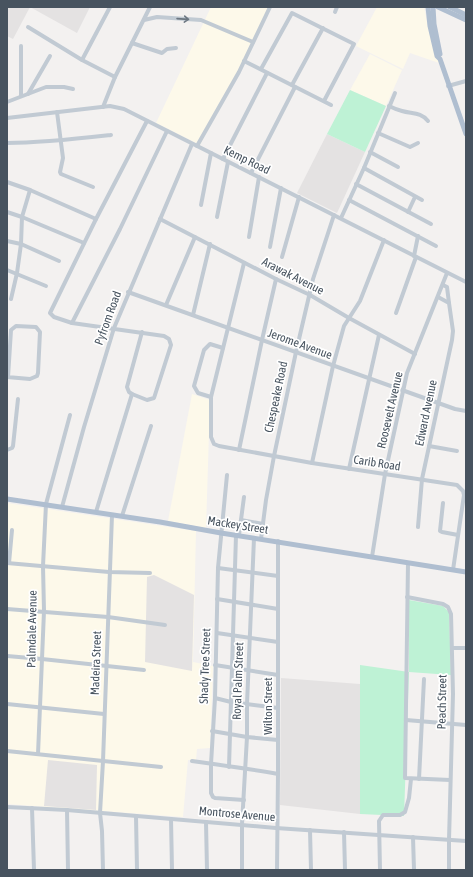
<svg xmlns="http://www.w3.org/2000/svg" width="473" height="877" font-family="'Asap Condensed',sans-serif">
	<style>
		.commercial { fill: #fdf9ea }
		.education { fill: #e4e2e2 }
		.green { fill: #bef2d5 }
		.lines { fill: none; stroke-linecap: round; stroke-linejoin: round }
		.minor { stroke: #c1cad3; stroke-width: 4 }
		.major { stroke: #afbed0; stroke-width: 5 }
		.oneway { stroke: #6c7782 }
		.labels { text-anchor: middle; stroke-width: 3.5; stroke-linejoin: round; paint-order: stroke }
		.street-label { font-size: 12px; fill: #47535f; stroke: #fff }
	</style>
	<rect width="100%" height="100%" fill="#f3f1f0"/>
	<g class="commercial">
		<path d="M 211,7 L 272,7 L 252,45 L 239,74 L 200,145 L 156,123 Z"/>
		<path d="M 377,7 L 424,7 L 429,32 L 439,63 L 410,53 L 403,69 L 356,46 Z"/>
		<path d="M 370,54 L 402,70 L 386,106 L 350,90 Z"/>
		<path d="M 192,394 L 210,400 L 206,528 L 168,521 Z"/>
		<path d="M 7,503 L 196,531 L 193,662 L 213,666 L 210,748 L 197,749 L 196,760 L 188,760 L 183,817 L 7,804 Z"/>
	</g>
	<g class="education">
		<path d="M 7,7 L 30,7 L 13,39 L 7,36 Z"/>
		<path d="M 30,7 L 90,7 L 77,33 Z"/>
		<path d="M 327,134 L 365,152 L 337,213 L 297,193 Z"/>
		<path d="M 154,575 L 194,595 L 192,671 L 145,662 L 147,577 Z"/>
		<path d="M 281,678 L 360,684 L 360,814 L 280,805 Z"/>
		<path d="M 48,760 L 97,765 L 96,810 L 44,806 Z"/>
	</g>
	<g class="green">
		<path d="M 350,90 L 386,106 L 365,152 L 327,134 Z"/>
		<path d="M 409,600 L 443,606 L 449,612 L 451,675 L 409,672 L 404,816 L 360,814 L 360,665 L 409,672 Z"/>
	</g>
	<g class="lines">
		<g class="minor">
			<path d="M 335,12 L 337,7"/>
			<path d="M 144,20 L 157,17 L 201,20 L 253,42"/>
			<path d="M 28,27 L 82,60 L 115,77"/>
			<path d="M 132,43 L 162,53 L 167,49 L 176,48"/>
			<path d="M 82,60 L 110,7"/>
			<path d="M 244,61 L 331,105"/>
			<path d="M 261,69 L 292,13 L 354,44 L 324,101"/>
			<path d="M 292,85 L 323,28"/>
			<path d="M 448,86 L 466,81"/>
			<path d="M 28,94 L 50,56"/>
			<path d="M 21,96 L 21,46"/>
			<path d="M 7,102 L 46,87 L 64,87 L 73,89"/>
			<path d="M 389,106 C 393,108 398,110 402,111 C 412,114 421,112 428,121"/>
			<path d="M 103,107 L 115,77 L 150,7"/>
			<path d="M 57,112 L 63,158 L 60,172 L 61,174 L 93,187"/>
			<path d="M 7,118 L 110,106 L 124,109 L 466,282"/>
			<path d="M 378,133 L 410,147 L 418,143"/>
			<path d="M 7,143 C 42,143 76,139 111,135"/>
			<path d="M 197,146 L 239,72 L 270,7"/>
			<path d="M 370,152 L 398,167"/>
			<path d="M 223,159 L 267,73"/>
			<path d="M 364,168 L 422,200"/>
			<path d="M 251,173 L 295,87"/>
			<path d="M 7,182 L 30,190 L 96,219"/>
			<path d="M 356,184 L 431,224"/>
			<path d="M 349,200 L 436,246"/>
			<path d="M 201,205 L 211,153"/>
			<path d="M 7,212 L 22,217 L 84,243"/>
			<path d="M 408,212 L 415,197"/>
			<path d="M 217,217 L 228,162"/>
			<path d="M 341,218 L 364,168 L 395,93"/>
			<path d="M 160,219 L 276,279 L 310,295 L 349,318 L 415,354"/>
			<path d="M 249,237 L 259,177"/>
			<path d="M 7,241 L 21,244 L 59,261"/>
			<path d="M 270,247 L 281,188"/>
			<path d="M 414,256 L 418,236"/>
			<path d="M 282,257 L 299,197"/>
			<path d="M 244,263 L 211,397 L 211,437 L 214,444 L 219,446 L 312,463 L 457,485 L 463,491 L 464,495 L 453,570"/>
			<path d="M 7,270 L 46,286"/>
			<path d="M 443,285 L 447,287 L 449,303"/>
			<path d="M 128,292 L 455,409 L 466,411"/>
			<path d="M 11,299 L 17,273 L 21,244 L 22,217 L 30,190"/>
			<path d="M 166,305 L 195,237"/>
			<path d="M 396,313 L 416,257"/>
			<path d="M 193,315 L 210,244"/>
			<path d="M 72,323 L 120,229 L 167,131"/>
			<path d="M 7,377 L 30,379 L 37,376 L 38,373 L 40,332 L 36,327 L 16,326 L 11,330 L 8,377"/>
			<path d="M 132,394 L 147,400 L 154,398 L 171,345 L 169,339 L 164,336 L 72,323 L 54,317 L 50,313 L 96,219 L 147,121"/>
			<path d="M 211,397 L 198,393 L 194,386 L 204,350 L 210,344 L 223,348"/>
			<path d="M 429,446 L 457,451"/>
			<path d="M 7,450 L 12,448 L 13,446 L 18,399"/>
			<path d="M 239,450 L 262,340 L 276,279"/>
			<path d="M 312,463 L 333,366 L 344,326 L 360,301 L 384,240"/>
			<path d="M 349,469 L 379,335"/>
			<path d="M 227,475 L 218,568 L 215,698 L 211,764 L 211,793 L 213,797 L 215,798 L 244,800"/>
			<path d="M 443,503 L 440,531 L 442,532 L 458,535"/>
			<path d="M 62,507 L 84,427 L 114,328 L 192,144"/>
			<path d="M 96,512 L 132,394 L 129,392 L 127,387 L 142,332"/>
			<path d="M 122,516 L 151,426"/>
			<path d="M 241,520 L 263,524"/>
			<path d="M 418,527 L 422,479 L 452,340 L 453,331 L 449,303 L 438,297"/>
			<path d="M 239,535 L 244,497"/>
			<path d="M 261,539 L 266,500 L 274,456 L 296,352 L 313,279 L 334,215"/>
			<path d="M 372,557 L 385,474 L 407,373 L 447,273"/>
			<path d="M 7,563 L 109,572 L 150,573"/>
			<path d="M 9,563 L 12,530"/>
			<path d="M 408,563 L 405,778 L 450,780"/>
			<path d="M 218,568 L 278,576"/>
			<path d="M 407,597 L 443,604 L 448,607 L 451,614 L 453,694 L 449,840 L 449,870"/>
			<path d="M 217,599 L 278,609"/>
			<path d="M 7,609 L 108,617 L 165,625"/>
			<path d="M 217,633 L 278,642"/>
			<path d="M 452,648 L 466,648"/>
			<path d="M 7,656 L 42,659 L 144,670"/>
			<path d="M 215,665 L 278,675"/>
			<path d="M 215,698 L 231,702 L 278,708"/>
			<path d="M 7,704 L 104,714"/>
			<path d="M 406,720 L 466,725"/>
			<path d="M 212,731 L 247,737 L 278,740"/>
			<path d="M 7,751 L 161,767"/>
			<path d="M 38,754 L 44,611 L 43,566 L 46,504 L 70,415"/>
			<path d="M 192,761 C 221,765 250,769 278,774"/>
			<path d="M 229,767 L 236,535"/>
			<path d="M 419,779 L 424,679"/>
			<path d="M 7,807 L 67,810 L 276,828 L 466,841"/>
			<path d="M 32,808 L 34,870"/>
			<path d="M 67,810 L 68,870"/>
			<path d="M 136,816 L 137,870"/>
			<path d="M 171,819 L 172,870"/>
			<path d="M 206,822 L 207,870"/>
			<path d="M 310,830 L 311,870"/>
			<path d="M 344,832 L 345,870"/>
			<path d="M 413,837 L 414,870"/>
			<path d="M 103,870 L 102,831 L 100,813 L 103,761 L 112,515"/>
			<path d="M 242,870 L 242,824 L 247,737 L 247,704 L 254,538"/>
			<path d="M 277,870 L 278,774 L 278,541"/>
			<path d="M 380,870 L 379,821 L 383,815 L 400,815 L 405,812 L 409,798 L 411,779"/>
		</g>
		<g class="major">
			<path d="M 428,7 L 430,26 L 437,56 L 440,59 L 466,134"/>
			<path d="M 433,7 L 434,24 L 440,54"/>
			<path d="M 438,7 L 466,20"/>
			<path d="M 450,7 L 466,15"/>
			<path d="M 7,499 L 160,522 L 221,533 L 466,572"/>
		</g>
	</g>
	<defs><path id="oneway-shaft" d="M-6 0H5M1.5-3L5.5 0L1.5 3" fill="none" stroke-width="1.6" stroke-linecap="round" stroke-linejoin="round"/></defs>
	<use class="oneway" href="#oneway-shaft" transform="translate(183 19) rotate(4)"/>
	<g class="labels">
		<g class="street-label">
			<text transform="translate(247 160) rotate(26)" y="4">Kemp Road</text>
			<text transform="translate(293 276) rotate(27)" y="4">Arawak Avenue</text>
			<text transform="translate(108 318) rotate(-70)" y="4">Pyfrom Road</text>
			<text transform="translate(300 344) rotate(20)" y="4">Jerome Avenue</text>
			<text transform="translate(276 397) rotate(-78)" y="4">Chespeake Road</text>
			<text transform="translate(390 410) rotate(-77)" y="4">Roosevelt Avenue</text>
			<text transform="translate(426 413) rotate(-78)" y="4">Edward Avenue</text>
			<text transform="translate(377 463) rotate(9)" y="4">Carib Road</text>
			<text transform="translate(238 525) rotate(9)" y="4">Mackey Street</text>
			<text transform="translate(32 629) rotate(-89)" y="4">Palmdale Avenue</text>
			<text transform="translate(96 663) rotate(-88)" y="4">Madeira Street</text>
			<text transform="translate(205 666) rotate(-88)" y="4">Shady Tree Street</text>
			<text transform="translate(238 681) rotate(-88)" y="4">Royal Palm Street</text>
			<text transform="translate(442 702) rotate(-89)" y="4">Peach Street</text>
			<text transform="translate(268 706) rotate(-90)" y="4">Wilton Street</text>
			<text transform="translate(237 814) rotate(5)" y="4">Montrose Avenue</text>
		</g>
	</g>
	<rect width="473" height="877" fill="none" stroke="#47535f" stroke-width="16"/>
</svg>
